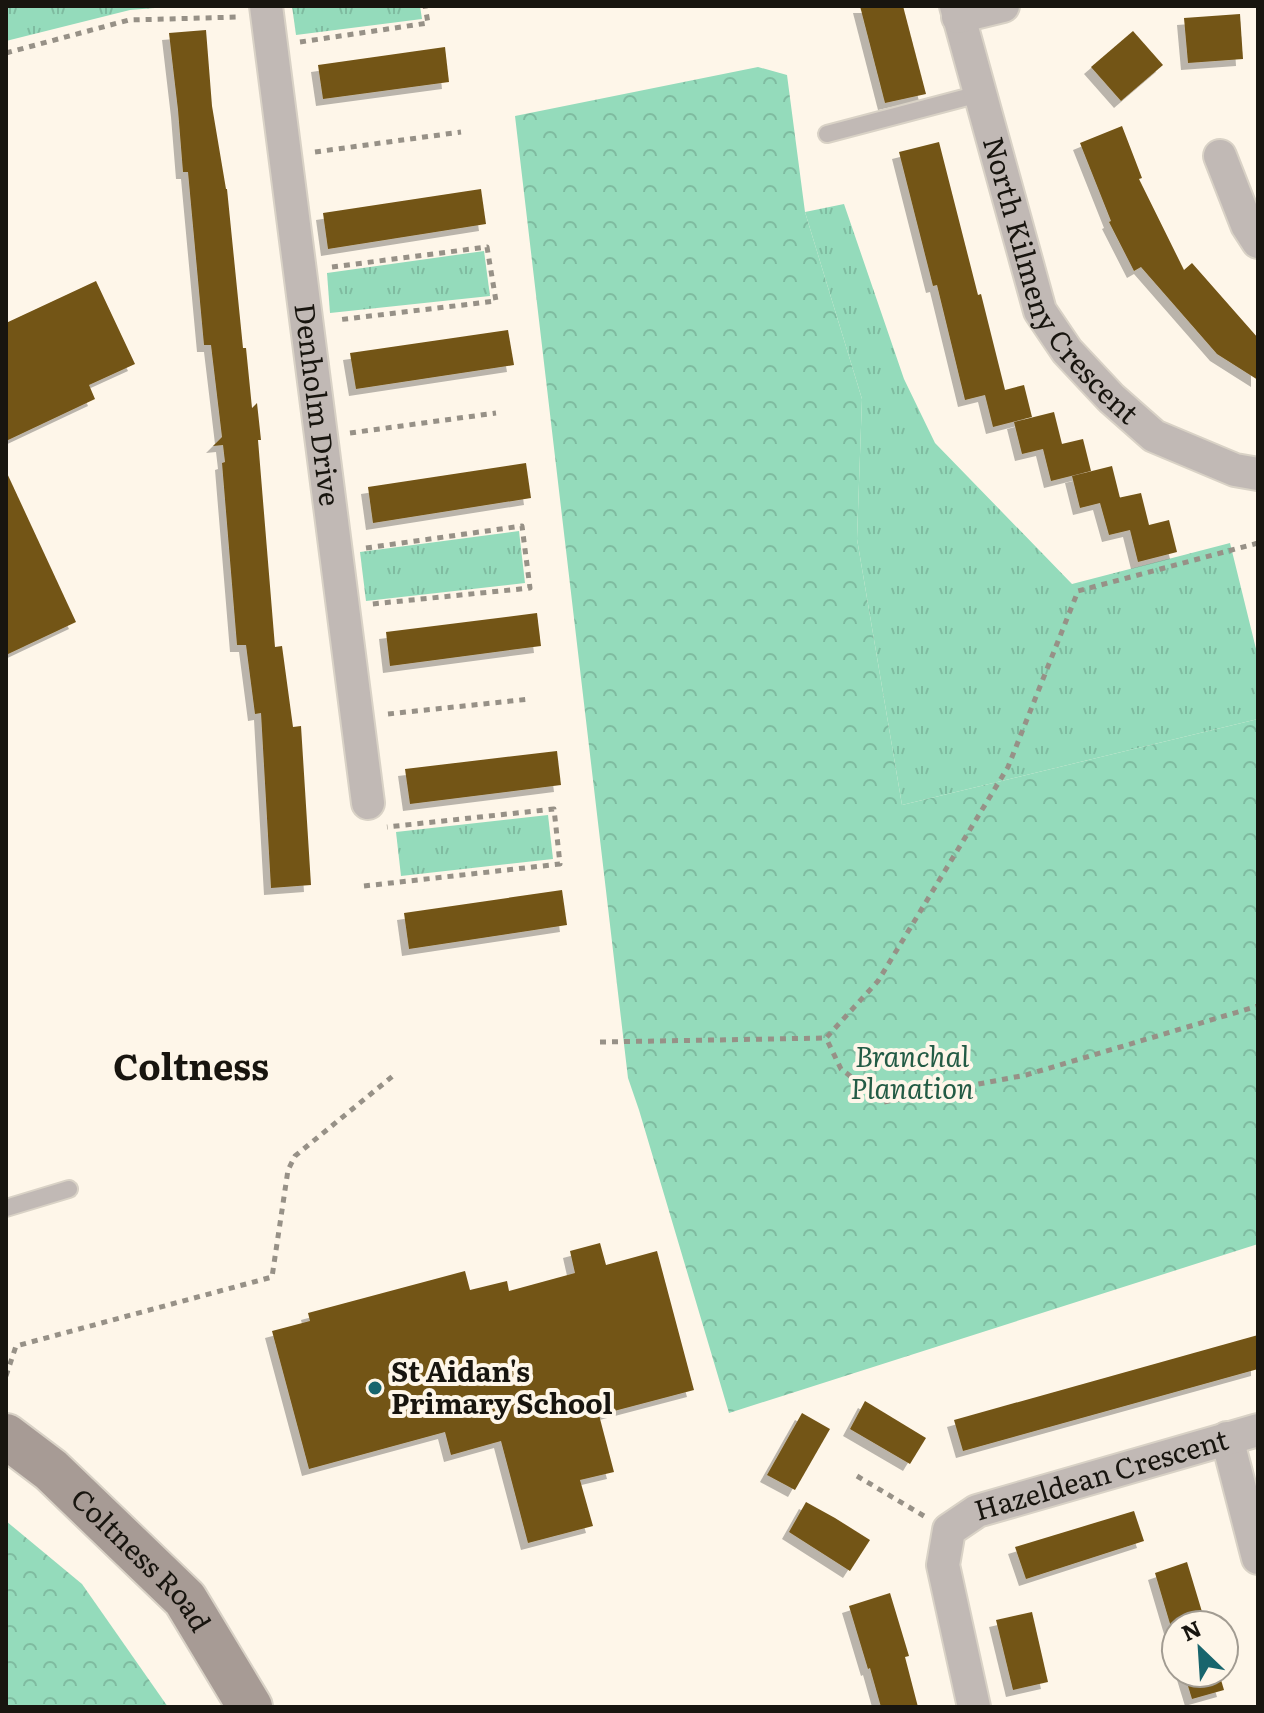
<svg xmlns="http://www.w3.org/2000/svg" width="1264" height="1713" font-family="Literata,serif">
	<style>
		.grass { fill: url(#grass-tufts) }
		.forest { fill: url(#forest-crowns) }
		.building { fill: #735416; filter: url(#shadow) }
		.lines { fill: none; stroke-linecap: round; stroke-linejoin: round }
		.lane-casing { stroke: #d9d2c6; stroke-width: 20 }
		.street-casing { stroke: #d9d2c6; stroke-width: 36 }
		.secondary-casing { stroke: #d9d2c6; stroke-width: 48 }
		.path { stroke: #979187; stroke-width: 5; stroke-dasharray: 6 6; stroke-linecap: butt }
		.lane { stroke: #c1b9b5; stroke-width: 16 }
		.street { stroke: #c1b9b5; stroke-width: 32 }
		.secondary { stroke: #a79b95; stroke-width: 44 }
		.poi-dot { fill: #18656d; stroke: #fef6e9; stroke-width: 3 }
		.labels { text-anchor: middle; stroke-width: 8; stroke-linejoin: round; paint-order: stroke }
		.street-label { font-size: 28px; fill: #18150f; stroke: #fef6e9 }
		.park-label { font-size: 28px; font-style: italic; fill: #235b45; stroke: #fef6e9 }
		.poi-label { font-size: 28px; font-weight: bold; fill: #18150f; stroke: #fef6e9; text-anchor: start }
		.district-label { font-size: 36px; font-weight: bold; fill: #18150f; stroke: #fef6e9 }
	</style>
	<defs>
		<pattern id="grass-tufts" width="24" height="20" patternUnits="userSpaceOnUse" patternTransform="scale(2)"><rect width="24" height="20" fill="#94dbbb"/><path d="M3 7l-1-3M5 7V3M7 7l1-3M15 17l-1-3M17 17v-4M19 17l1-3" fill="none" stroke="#7fbba0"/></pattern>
		<pattern id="forest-crowns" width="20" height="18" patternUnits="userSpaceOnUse" patternTransform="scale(2)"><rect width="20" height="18" fill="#94dbbb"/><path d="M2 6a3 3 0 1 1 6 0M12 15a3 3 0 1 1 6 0" fill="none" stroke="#7fbba0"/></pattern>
		<filter id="shadow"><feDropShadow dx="-7" dy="7" stdDeviation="0" flood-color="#0004"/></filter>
	</defs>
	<rect width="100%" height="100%" fill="#fef6e9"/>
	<g class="grass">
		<path d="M 6,6 L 179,6 L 130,10 L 6,41 Z"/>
		<path d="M 292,6 L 420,6 L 422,19 L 296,35 Z"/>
		<path d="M 844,204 L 904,379 L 935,443 L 1072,584 L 1230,543 L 1258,657 L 1258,719 L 902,805 L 857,539 L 862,399 L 805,212 Z"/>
		<path d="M 484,251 L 490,296 L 330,313 L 327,273 Z"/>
		<path d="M 519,531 L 525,583 L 366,601 L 360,552 Z"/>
		<path d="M 548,815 L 553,859 L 401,876 L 396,832 Z"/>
	</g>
	<g class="forest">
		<path d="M 758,67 L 787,75 L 805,212 L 862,399 L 857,539 L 902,805 L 1258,719 L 1258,1244 L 729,1413 L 639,1110 L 628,1078 L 515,116 Z"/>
		<path d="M 6,1521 L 82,1584 L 168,1707 L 6,1707 Z"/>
	</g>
	<g class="building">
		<path d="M 860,6 L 903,6 L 926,94 L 885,103 Z"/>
		<path d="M 1240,14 L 1243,59 L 1188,63 L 1184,18 Z"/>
		<path d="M 206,30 L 212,106 L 226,189 L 227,189 L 243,348 L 246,348 L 252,408 L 257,403 L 261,440 L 258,440 L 275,647 L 282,646 L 293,727 L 301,726 L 311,885 L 271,888 L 261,713 L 255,714 L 246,645 L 237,645 L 222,463 L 225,462 L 223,445 L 213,446 L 222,437 L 211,345 L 204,345 L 188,172 L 183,172 L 178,110 L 169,33 Z"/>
		<path d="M 1133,31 L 1163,65 L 1121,101 L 1091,67 Z"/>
		<path d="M 445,47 L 449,82 L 323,99 L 318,65 Z"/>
		<path d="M 1122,126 L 1142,178 L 1139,179 L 1184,270 L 1192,263 L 1258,338 L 1258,380 L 1217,354 L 1141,267 L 1134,271 L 1109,222 L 1111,221 L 1080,143 Z"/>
		<path d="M 939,142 L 978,295 L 981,294 L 1005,390 L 1024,385 L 1032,417 L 993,427 L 985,395 L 965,400 L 937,285 L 933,286 L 899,152 Z"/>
		<path d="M 481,189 L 486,224 L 328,249 L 323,213 Z"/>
		<path d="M 96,281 L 135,364 L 89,385 L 95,399 L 6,441 L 6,323 Z"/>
		<path d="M 508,330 L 514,365 L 356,389 L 350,353 Z"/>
		<path d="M 1054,412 L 1062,444 L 1049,447 L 1083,439 L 1091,471 L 1051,481 L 1043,449 L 1022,454 L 1014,422 Z"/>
		<path d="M 526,463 L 531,498 L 373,523 L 368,487 Z"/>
		<path d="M 1112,466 L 1120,498 L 1113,499 L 1141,493 L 1149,525 L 1169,520 L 1177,552 L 1138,562 L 1130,530 L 1109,535 L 1100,503 L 1080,508 L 1072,476 Z"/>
		<path d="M 6,471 L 76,622 L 6,655 Z"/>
		<path d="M 537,613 L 541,646 L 390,666 L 386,632 Z"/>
		<path d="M 557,751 L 561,785 L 410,804 L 405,769 Z"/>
		<path d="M 562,890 L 567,925 L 409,949 L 404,913 Z"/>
		<path d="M 600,1243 L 606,1265 L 657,1251 L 694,1390 L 599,1415 L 614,1472 L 580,1480 L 593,1526 L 528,1543 L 501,1441 L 451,1455 L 445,1432 L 309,1469 L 272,1331 L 310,1321 L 308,1313 L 465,1271 L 470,1290 L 507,1281 L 509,1291 L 575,1273 L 570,1251 Z"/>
		<path d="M 1258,1335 L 1258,1369 L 963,1451 L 954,1420 Z"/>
		<path d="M 865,1401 L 926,1438 L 910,1464 L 850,1429 Z"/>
		<path d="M 802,1413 L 830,1429 L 795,1490 L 767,1475 Z"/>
		<path d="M 806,1502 L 835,1518 L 870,1540 L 850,1571 L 789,1532 Z"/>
		<path d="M 1134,1511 L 1144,1541 L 1026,1579 L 1015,1547 Z"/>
		<path d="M 1187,1562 L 1206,1625 L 1176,1625 L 1176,1644 L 1155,1573 Z"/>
		<path d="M 890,1593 L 909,1656 L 905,1657 L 918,1707 L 881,1707 L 870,1668 L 868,1669 L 849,1606 Z"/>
		<path d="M 1032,1612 L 1048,1682 L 1013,1690 L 996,1620 Z"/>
		<path d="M 1184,1673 L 1219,1673 L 1224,1690 L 1192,1699 Z"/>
	</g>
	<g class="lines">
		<g class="lane-casing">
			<g id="lane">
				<path d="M 827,134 L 979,94"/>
				<path d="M 6,1208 L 69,1189"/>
			</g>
		</g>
		<g class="street-casing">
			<g id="street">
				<path id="s1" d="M 266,6 L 368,803"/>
				<path id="s2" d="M 956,6 L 1040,311 L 1067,351 L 1111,398 L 1154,436 L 1235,470 L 1258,474"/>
				<path d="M 958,17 L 1003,6"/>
				<path d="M 1220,156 L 1247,225 L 1258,242"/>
				<path d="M 1227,1438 L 1258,1558"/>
				<path id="s3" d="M 974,1707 L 943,1565 L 949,1530 L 977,1511 L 1258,1430"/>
			</g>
		</g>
		<g class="secondary-casing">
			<g id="secondary">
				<path id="s4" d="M 6,1436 L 51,1470 L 185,1599 L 250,1707"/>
			</g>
		</g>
		<g class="path">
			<path d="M 300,42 L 428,23 L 425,6"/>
			<path d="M 6,53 L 129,20 L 238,17"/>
			<path d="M 315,152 L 461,132"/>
			<path d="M 332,267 L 487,247 L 496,301 L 337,320"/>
			<path d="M 350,433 L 496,413"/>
			<path d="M 1258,543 L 1078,591 L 1008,767 L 878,981 L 826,1038 L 841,1069 L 884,1102 L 1026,1075 L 1258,1006"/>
			<path d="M 366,548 L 522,526 L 530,588 L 372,604"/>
			<path d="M 388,714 L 530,699"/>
			<path d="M 364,886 L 560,864 L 554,809 L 387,827"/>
			<path d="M 600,1042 L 826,1038"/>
			<path d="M 6,1376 L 16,1346 L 272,1277 L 288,1170 L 295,1156 L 394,1075"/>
			<path d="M 857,1476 L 924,1516"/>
		</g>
		<use href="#lane" class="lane"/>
		<use href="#street" class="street"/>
		<use href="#secondary" class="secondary"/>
	</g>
	<circle class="poi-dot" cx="375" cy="1388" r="8"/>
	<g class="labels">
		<g class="street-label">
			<text dy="10" stroke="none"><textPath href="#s2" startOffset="298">North Kilmeny Crescent</textPath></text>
			<text dy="10" stroke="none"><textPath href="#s1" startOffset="402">Denholm Drive</textPath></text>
			<text dy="10" stroke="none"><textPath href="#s3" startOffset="344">Hazeldean Crescent</textPath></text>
			<text dy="10" stroke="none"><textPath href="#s4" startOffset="184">Coltness Road</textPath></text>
		</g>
		<g class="park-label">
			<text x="912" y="1067">Branchal<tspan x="912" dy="32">Planation</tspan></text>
		</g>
		<g class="poi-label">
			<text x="391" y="1382">St Aidan's<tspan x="391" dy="32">Primary School</tspan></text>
		</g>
		<g class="district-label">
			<text x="191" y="1080">Coltness</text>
		</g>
	</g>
	<rect width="1264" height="1713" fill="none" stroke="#18150f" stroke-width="16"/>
	<g transform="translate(1200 1649) rotate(335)"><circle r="38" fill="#fef6e9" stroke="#a29c92" stroke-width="2"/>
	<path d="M0-6L14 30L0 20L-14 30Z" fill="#18656d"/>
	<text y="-12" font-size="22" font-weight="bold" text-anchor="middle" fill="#18150f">N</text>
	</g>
</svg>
